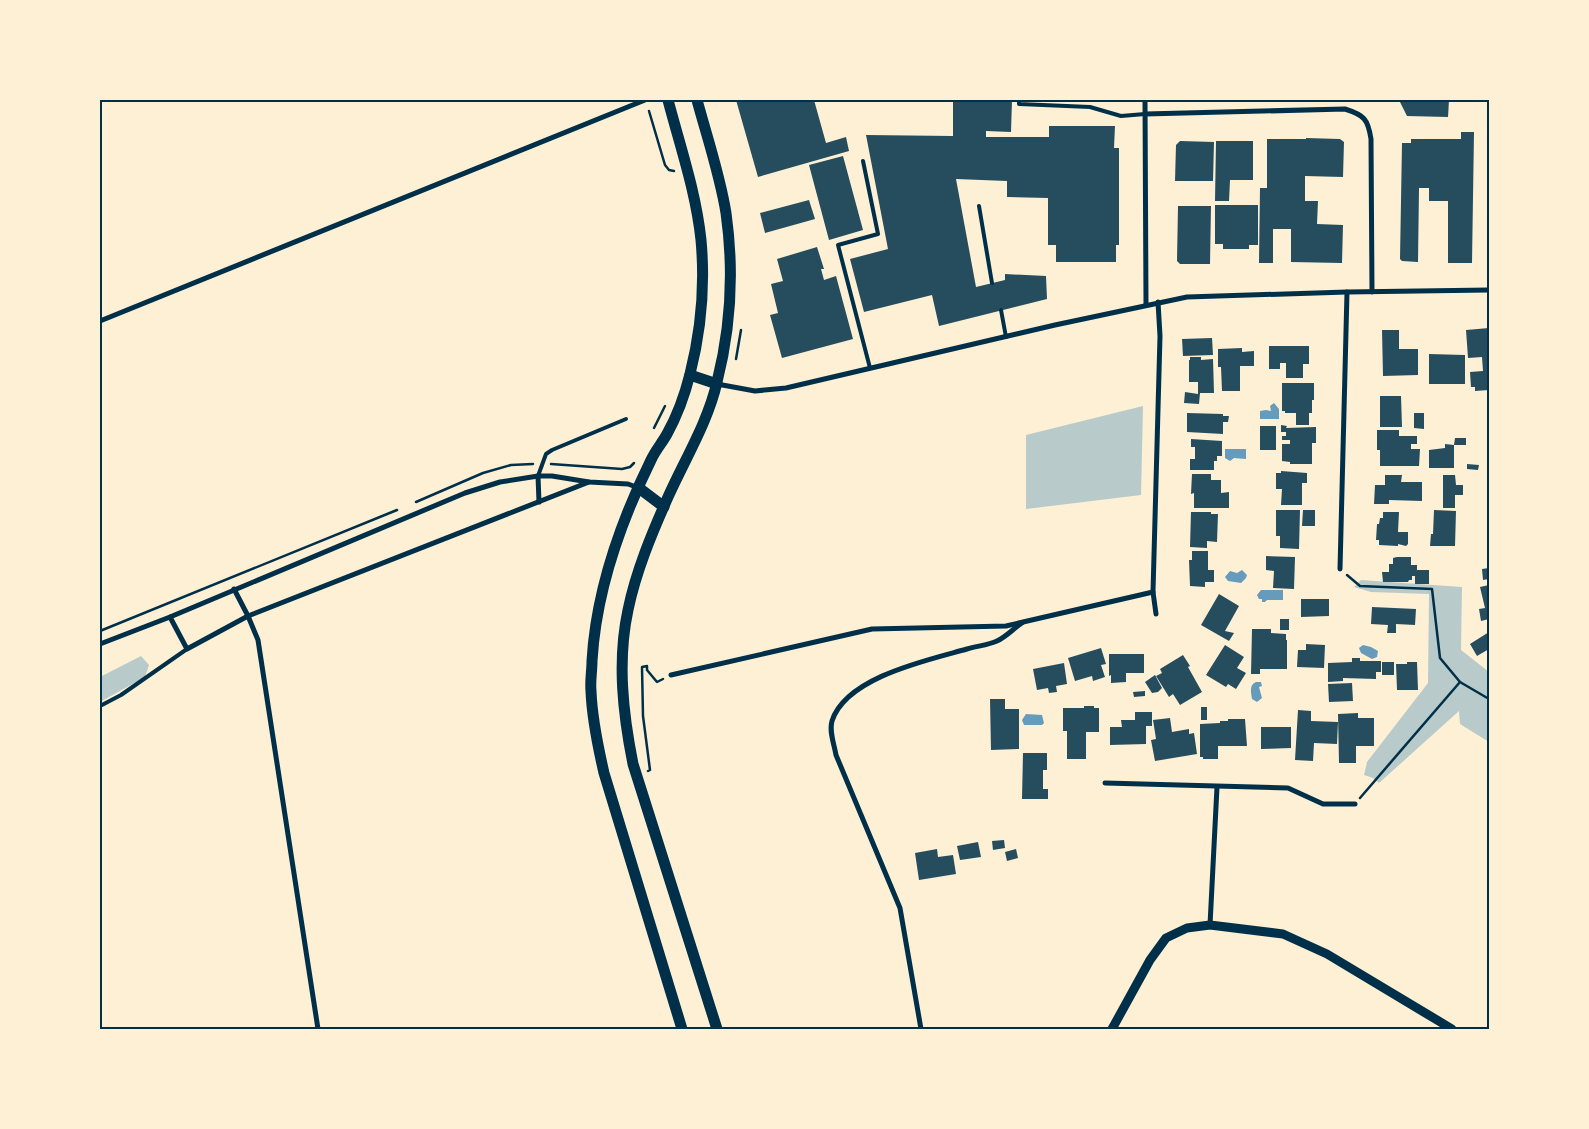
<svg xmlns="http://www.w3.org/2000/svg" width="1589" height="1129" font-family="Montserrat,sans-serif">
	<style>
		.green { fill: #b9caca }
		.water { fill: #669bbc }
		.building { fill: #264d5e }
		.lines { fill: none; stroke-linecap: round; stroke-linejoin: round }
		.path { stroke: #003049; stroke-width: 2.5 }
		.service { stroke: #003049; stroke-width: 4 }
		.minor { stroke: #003049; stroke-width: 5 }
		.tertiary { stroke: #003049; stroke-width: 9 }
		.primary { stroke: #003049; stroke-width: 11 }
		.neatline { fill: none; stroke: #003049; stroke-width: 2 }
	</style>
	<rect width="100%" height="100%" fill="#fdf0d5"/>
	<g class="green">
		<path d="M 1143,406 L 1141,495 L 1026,509 L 1026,435 Z"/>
		<path d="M 1361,580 L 1462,587 L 1461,650 L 1489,672 L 1489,742 L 1460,724 L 1459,711 L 1379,783 L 1373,778 L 1364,775 L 1367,762 L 1428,683 L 1429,594 L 1371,592 L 1354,587 Z"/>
		<path d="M 141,656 L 149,665 L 145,677 L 100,702 L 100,677 Z"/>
	</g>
	<g class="water">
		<path d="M 1274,403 L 1279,409 L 1279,419 L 1260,419 L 1260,411 L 1266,410 L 1271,411 L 1270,406 Z"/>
		<path d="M 1225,449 L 1246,449 L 1246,459 L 1234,458 L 1230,461 L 1225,458 Z"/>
		<path d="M 1242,570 L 1247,575 L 1246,578 L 1241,583 L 1228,581 L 1225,577 L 1230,571 L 1237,573 Z"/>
		<path d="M 1261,590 L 1283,590 L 1283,600 L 1267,600 L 1265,602 L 1262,602 L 1262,599 L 1259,599 L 1257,595 Z"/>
		<path d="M 1363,645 L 1371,647 L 1378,651 L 1377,657 L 1372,659 L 1361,653 L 1359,648 Z"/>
		<path d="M 1256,682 L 1261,682 L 1262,686 L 1259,687 L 1262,698 L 1257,702 L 1252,699 C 1251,692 1249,685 1256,682 Z"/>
		<path d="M 1026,714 L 1042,715 L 1044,723 L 1042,725 L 1024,725 L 1022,720 Z"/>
	</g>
	<g class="building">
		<path d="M 736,100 L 814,100 L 826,143 L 846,137 L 849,151 L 758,177 Z"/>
		<path d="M 953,100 L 1012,100 L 1011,132 L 986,131 L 986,137 L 1049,137 L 1049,126 L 1115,126 L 1114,148 L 1119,148 L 1119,245 L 1116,245 L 1116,262 L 1056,262 L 1056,245 L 1048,245 L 1048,198 L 1007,197 L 1007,181 L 956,179 L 976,287 L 1005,280 L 1005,274 L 1046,276 L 1047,299 L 939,326 L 932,295 L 864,312 L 850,259 L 888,249 L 866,135 L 953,136 Z"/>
		<path d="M 1399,100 L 1449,100 L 1448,117 L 1407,116 Z"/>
		<path d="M 1461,132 L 1474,132 L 1472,263 L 1448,263 L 1448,201 L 1429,201 L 1429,188 L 1419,188 L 1418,262 L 1402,261 L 1400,259 L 1402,143 L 1411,143 L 1411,139 L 1461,139 Z"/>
		<path d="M 1306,138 L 1340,139 L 1344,142 L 1343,177 L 1305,176 L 1305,201 L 1318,201 L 1317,224 L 1343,225 L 1342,263 L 1291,262 L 1291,229 L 1273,229 L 1273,263 L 1259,263 L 1260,188 L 1267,188 L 1267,139 L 1306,139 Z"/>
		<path d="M 1180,141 L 1214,142 L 1213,181 L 1175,181 L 1176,145 Z"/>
		<path d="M 1216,141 L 1253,141 L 1253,180 L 1230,180 L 1229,201 L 1215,201 Z"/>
		<path d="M 843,156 L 863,230 L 829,240 L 809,165 Z"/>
		<path d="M 809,200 L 815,219 L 765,233 L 760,213 Z"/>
		<path d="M 1215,205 L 1258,205 L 1258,245 L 1249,245 L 1249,249 L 1223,249 L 1223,244 L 1215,244 Z"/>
		<path d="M 1178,206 L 1211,206 L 1210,264 L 1180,264 L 1177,261 Z"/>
		<path d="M 817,247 L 824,269 L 821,269 L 824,280 L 836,276 L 853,339 L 782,358 L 770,315 L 778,313 L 771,284 L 783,281 L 777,259 Z"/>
		<path d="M 1489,328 L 1489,390 L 1475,391 L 1475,387 L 1471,387 L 1470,372 L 1483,371 L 1482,357 L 1468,358 L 1466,330 Z"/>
		<path d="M 1382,330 L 1399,330 L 1399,349 L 1418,349 L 1418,375 L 1383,376 Z"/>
		<path d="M 1212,338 L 1213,355 L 1183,356 L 1182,339 Z"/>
		<path d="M 1269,346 L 1309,346 L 1309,364 L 1303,364 L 1303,378 L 1286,378 L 1286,363 L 1280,363 L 1280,369 L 1269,369 Z"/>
		<path d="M 1242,348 L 1242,352 L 1254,351 L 1254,366 L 1240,366 L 1240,391 L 1222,391 L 1221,367 L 1218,367 L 1218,349 Z"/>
		<path d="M 1429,354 L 1465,355 L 1465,384 L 1429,384 Z"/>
		<path d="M 1190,357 L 1201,357 L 1201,360 L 1213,359 L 1214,393 L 1200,393 L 1199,404 L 1184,403 L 1185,392 L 1198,394 L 1198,382 L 1189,382 L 1189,360 L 1190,360 Z"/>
		<path d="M 1282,383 L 1314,383 L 1314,400 L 1312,400 L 1312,413 L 1309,413 L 1309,425 L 1296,425 L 1296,413 L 1285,413 L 1285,411 L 1282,411 Z"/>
		<path d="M 1380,396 L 1401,396 L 1402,427 L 1380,427 Z"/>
		<path d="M 1187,413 L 1223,414 L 1223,416 L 1229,416 L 1228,422 L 1223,422 L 1223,434 L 1187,432 Z"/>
		<path d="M 1414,413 L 1424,413 L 1424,429 L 1414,428 Z"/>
		<path d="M 1281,425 L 1287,426 L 1286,428 L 1316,427 L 1316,443 L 1312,443 L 1312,464 L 1290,464 L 1290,462 L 1282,461 L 1282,444 L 1290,444 L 1290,440 L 1282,440 L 1282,436 L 1286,436 L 1286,432 L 1281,432 Z"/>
		<rect x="1260" y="426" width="16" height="24"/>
		<path d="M 1377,430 L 1399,430 L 1399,436 L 1417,436 L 1417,444 L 1411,444 L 1411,449 L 1420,449 L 1419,466 L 1380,466 L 1380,450 L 1377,450 Z"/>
		<path d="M 1455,438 L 1466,438 L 1466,445 L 1454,445 L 1454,468 L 1429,468 L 1429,450 L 1445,448 L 1445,444 L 1454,445 Z"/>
		<path d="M 1191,439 L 1222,441 L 1222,456 L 1217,456 L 1217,461 L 1214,461 L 1214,470 L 1190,470 L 1190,459 L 1195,459 L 1195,447 L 1191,447 Z"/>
		<path d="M 1467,464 L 1479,465 L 1478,470 L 1467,469 Z"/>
		<path d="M 1281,471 L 1307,473 L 1307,483 L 1302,483 L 1302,505 L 1281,505 L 1282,489 L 1276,489 L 1276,473 L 1281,473 Z"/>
		<path d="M 1192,474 L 1211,474 L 1211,480 L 1221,480 L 1221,493 L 1229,492 L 1229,508 L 1194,508 L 1194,493 L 1191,494 Z"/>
		<path d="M 1385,475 L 1402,475 L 1401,482 L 1422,482 L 1422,501 L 1389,500 L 1389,504 L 1374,504 L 1375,485 L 1385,485 Z"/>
		<path d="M 1443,475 L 1455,475 L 1456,485 L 1463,485 L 1463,495 L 1455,495 L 1455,508 L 1443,508 Z"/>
		<path d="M 1276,510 L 1300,510 L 1299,549 L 1280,548 L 1280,536 L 1276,536 Z"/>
		<path d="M 1303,510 L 1315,510 L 1315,526 L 1302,526 Z"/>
		<path d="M 1434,510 L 1456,511 L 1455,546 L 1430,546 L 1431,534 L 1433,534 Z"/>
		<path d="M 1191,512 L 1211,512 L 1211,514 L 1218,514 L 1217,542 L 1207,541 L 1207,548 L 1190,547 Z"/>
		<path d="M 1383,512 L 1399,512 L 1398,532 L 1408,532 L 1408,544 L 1406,546 L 1398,544 L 1398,546 L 1379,545 L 1379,540 L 1376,540 L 1377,524 L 1379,524 L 1380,518 L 1383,518 Z"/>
		<path d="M 1192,551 L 1208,551 L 1208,570 L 1214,570 L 1214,582 L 1205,582 L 1205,587 L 1190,586 L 1189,560 L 1192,560 Z"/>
		<path d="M 1266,556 L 1295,557 L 1294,589 L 1273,588 L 1274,571 L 1266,570 Z"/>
		<path d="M 1397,557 L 1411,557 L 1411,565 L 1417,565 L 1417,570 L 1429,570 L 1429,584 L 1415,584 L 1415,576 L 1412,576 L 1412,580 L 1409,580 L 1408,582 L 1383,582 L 1382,572 L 1389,572 L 1389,564 L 1393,564 L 1393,558 Z"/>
		<path d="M 1489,568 L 1489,579 L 1483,580 L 1482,569 Z"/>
		<path d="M 1489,585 L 1489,619 L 1481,621 L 1479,609 L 1485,608 L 1480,587 Z"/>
		<path d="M 1219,594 L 1239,606 L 1225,631 L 1234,633 L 1229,641 L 1201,625 Z"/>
		<path d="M 1301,599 L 1329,599 L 1329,616 L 1301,617 Z"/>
		<path d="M 1372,607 L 1416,609 L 1415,625 L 1396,624 L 1396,633 L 1387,633 L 1388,625 L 1371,624 Z"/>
		<rect x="1280" y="619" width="9" height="11"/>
		<path d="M 1252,629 L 1271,629 L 1271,633 L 1286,634 L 1286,640 L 1287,640 L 1287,669 L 1260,669 L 1260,674 L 1251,674 Z"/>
		<path d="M 1489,632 L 1489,649 L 1477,656 L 1470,644 Z"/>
		<path d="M 1306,644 L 1325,645 L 1324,668 L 1297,667 L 1298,650 L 1306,650 Z"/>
		<path d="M 1225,645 L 1244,657 L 1237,668 L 1246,673 L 1236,689 L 1228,684 L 1226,687 L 1206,675 Z"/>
		<path d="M 1101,648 L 1106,664 L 1101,665 L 1105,677 L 1093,681 L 1092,676 L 1075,681 L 1068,658 Z"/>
		<path d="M 1109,654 L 1144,654 L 1144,673 L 1126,673 L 1126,682 L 1111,683 L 1111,675 L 1109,676 Z"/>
		<path d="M 1183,655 L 1190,666 L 1188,667 L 1202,692 L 1180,705 L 1173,694 L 1169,697 L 1156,676 L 1162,673 L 1160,669 Z"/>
		<path d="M 1352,658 L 1360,658 L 1360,661 L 1381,661 L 1381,672 L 1376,672 L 1376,679 L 1343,678 L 1343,681 L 1328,682 L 1328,663 L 1352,662 Z"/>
		<rect x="1382" y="662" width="12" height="13"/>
		<path d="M 1407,662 L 1417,662 L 1418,690 L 1397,690 L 1396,664 L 1407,664 Z"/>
		<path d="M 1064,663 L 1067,684 L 1056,686 L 1057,692 L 1049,693 L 1048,688 L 1037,690 L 1033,669 Z"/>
		<path d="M 1155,675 L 1162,688 L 1158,692 L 1152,693 L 1145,682 Z"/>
		<path d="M 1352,683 L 1353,701 L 1329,702 L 1328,684 Z"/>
		<path d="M 1145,691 L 1145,696 L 1134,697 L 1133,692 Z"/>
		<path d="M 990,699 L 1005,699 L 1005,709 L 1019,709 L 1019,749 L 991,750 Z"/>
		<path d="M 1084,706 L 1094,706 L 1094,708 L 1099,708 L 1099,732 L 1086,732 L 1086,759 L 1067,759 L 1067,731 L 1063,731 L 1063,708 L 1084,708 Z"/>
		<rect x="1201" y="707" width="6" height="13"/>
		<path d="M 1298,710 L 1311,711 L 1311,721 L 1338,722 L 1337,744 L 1314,743 L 1313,761 L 1295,760 Z"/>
		<path d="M 1135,712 L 1152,712 L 1152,726 L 1146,726 L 1146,744 L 1110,745 L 1110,727 L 1122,727 L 1121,720 L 1135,720 Z"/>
		<path d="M 1358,713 L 1358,718 L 1374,718 L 1374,746 L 1356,746 L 1356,763 L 1339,763 L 1338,714 Z"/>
		<path d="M 1170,718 L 1172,732 L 1189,729 L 1189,734 L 1194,733 L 1197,754 L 1155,761 L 1151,740 L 1156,739 L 1153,720 Z"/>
		<path d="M 1228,719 L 1245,719 L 1247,746 L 1218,746 L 1218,759 L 1203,759 L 1203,757 L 1200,757 L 1200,724 L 1220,723 L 1220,721 L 1228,721 Z"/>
		<path d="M 1261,727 L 1291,727 L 1291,748 L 1261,749 Z"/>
		<path d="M 1023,753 L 1047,753 L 1047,770 L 1043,770 L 1043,789 L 1048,789 L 1048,799 L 1022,799 Z"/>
		<path d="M 1004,840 L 1005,848 L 993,850 L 992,841 Z"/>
		<path d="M 978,842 L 981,857 L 960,860 L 957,846 Z"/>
		<path d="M 937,849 L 938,857 L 953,855 L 956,874 L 919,880 L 915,853 Z"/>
		<path d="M 1016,849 L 1018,858 L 1007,861 L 1005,852 Z"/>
	</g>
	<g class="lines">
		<g class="path">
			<path d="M 649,111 L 665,165 L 669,170 L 674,171"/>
			<path d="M 736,359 L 741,330"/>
			<path d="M 654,428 L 665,406"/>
			<path d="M 551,464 L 622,469 L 630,467 L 634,463"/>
			<path d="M 416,502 L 483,473 L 511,465 L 533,464"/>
			<path d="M 1347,575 L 1360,586 L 1432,589 L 1440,658 L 1460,682 L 1489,699"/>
			<path d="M 100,631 L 397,510"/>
			<path d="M 648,771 L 650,770 L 643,716 L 642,667 L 647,666 L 647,670 L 657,682 L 663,679"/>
			<path d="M 1360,798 L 1460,682"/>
		</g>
		<g class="service">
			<path d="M 1019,100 L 1019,104 L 1090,107 L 1121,116 L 1145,114"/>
			<path d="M 863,161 L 878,234 L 838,245 L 870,368"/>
			<path d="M 979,206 L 992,283"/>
			<path d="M 1001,310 L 1006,337"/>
			<path d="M 538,476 L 546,454 L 552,450 L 626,419"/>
			<path d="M 100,706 L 121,695 L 187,649"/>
		</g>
		<g class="minor">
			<path d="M 1145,100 L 1146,305"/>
			<path d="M 1145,114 L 1345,109 C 1364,115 1368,119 1371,139 L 1372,292"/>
			<path d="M 100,321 L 645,100"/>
			<path d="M 717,384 L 755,391 L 786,388 L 1055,325 L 1187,297 L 1347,292 L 1489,290"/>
			<path d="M 538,476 L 539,502"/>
			<path d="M 1340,569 L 1347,292"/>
			<path d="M 234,589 L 248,616 L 258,640 L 318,1029"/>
			<path d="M 1156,614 L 1153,592 L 1160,336 L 1158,302"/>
			<path d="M 170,617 L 187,649 L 248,616 L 589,482"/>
			<path d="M 100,644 L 170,617 L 465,493 L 500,482 L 538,476 L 552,476 L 589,482 L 628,484 L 639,488"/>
			<path d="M 671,675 L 872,629 L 1006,626 L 1153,592"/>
			<path d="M 1105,783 L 1288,788 L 1323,804 L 1355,804"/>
			<path d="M 1210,925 L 1217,787"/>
			<path d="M 921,1029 L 900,908 L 836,755 C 834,744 829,731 832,721 C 846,677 928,660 967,649 C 977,646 988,645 997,641 C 1006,637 1014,628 1022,623"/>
		</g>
		<path class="tertiary" d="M 1112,1029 L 1150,960 L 1166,938 L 1187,928 L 1210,925 L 1283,934 L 1327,954 L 1452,1029"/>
		<g class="primary">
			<path d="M 668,100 C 680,146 696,192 701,240 C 705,284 701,331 690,374 C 685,394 677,416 667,434 C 662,443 655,451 651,460 C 620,523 596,590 592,661 C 592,671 590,681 591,691 C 592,719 598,747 604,773 L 682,1029"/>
			<path d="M 697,100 C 707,137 720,175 726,213 C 734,270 731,327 717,382 C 708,422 685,459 668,497 C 652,533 636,571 628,610 C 617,661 623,714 633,764 L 717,1029"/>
			<path d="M 690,375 L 717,384"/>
			<path d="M 639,488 L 664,507"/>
		</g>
	</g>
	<rect width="1589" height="1129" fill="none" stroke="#fdf0d5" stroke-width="202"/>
	<rect x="101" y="101" width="1387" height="927" class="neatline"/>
</svg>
